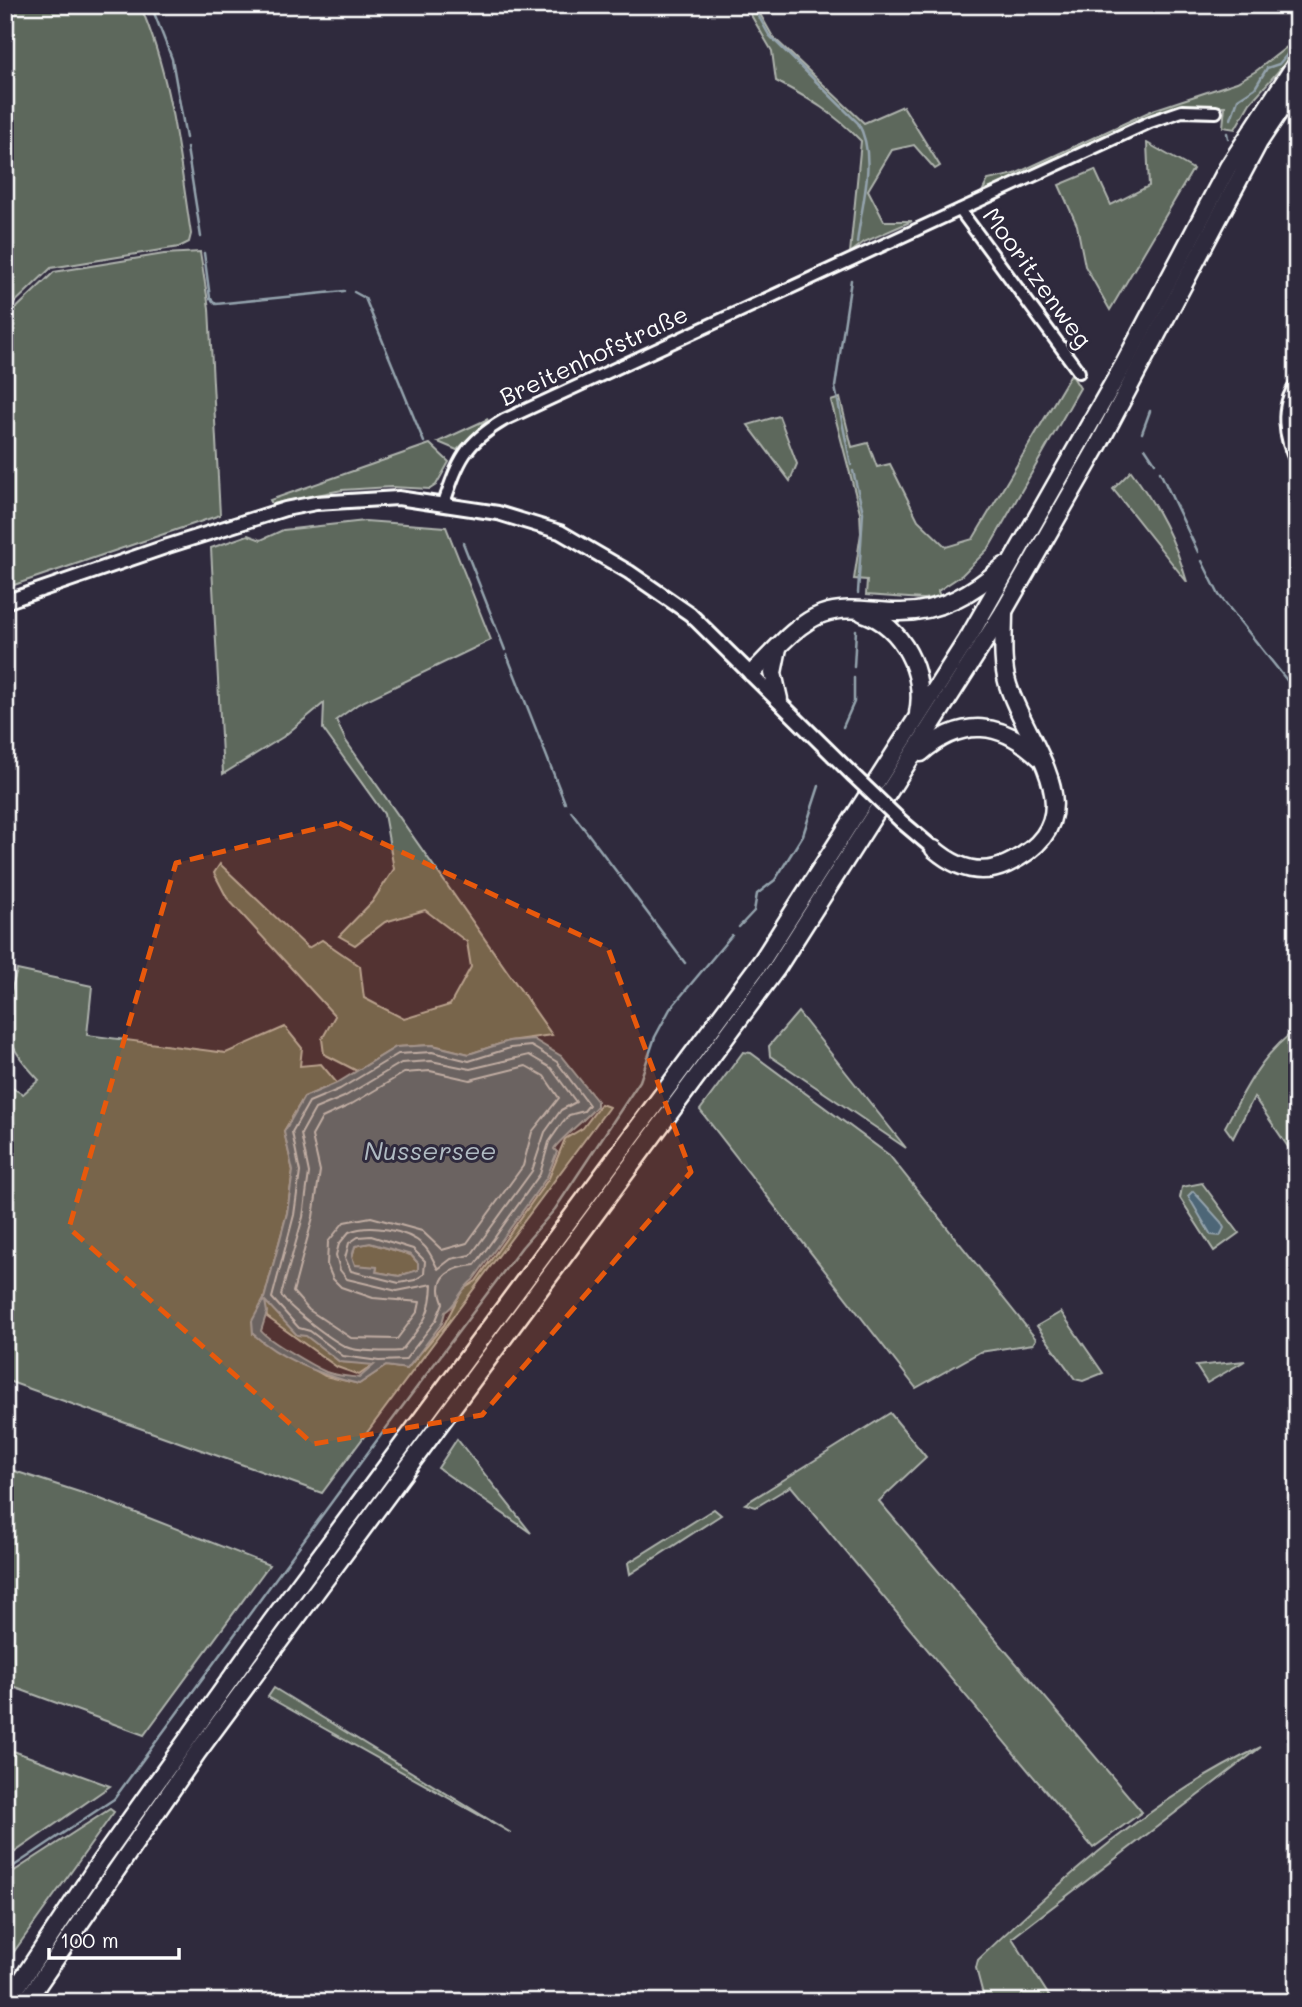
<svg xmlns="http://www.w3.org/2000/svg" width="1302" height="2007" font-family="Mali,sans-serif">
	<style>
		.green { fill: #5d675b; stroke: #aeb3ad; stroke-width: 2 }
		.water { fill: #4d6677; stroke: #94a3ad; stroke-width: 2; fill-rule: evenodd }
		.lines { fill: none; stroke-linecap: round; stroke-linejoin: round }
		.shore { stroke: #b8c2c9; stroke-width: 2 }
		.stream { stroke: #94a3ad; stroke-width: 2.5 }
		.minor-casing { stroke: #fff; stroke-width: 16 }
		.major-casing { stroke: #fff; stroke-width: 18 }
		.highway-casing { stroke: #fff; stroke-width: 21 }
		.minor { stroke: #2f2a3d; stroke-width: 10 }
		.major { stroke: #2f2a3d; stroke-width: 12 }
		.highway { stroke: #2f2a3d; stroke-width: 16 }
		.major-bridge-casing { stroke: #fff; stroke-width: 18; stroke-linecap: butt }
		.major-bridge { stroke: #2f2a3d; stroke-width: 12 }
		.marked { fill: #e8590c; fill-opacity: 0.2; stroke: #e8590c; stroke-width: 5; stroke-dasharray: 14 9; stroke-linejoin: round }
		.labels { text-anchor: middle; stroke-width: 6; stroke-linejoin: round; paint-order: stroke }
		.street-label { font-size: 24px; fill: #fff; stroke: #2f2a3d }
		.water-label { font-size: 26px; font-style: italic; fill: #afbac2; stroke: #2f2a3d }
	</style>
	<rect width="100%" height="100%" fill="#2f2a3d"/>
	<filter id="ink" filterUnits="userSpaceOnUse"><feTurbulence type="fractalNoise" baseFrequency=".0143" numOctaves="2"/><feDisplacementMap in="SourceGraphic" scale="14" xChannelSelector="R" yChannelSelector="G"/><feConvolveMatrix kernelMatrix="1 2 1 2 8 2 1 2 1" color-interpolation-filters="sRGB"/></filter>
	<g filter="url(#ink)">
		<g class="green">
			<path d="M 5,5 L 140,5 C 172,78 179,157 191,234 L 189,242 L 179,247 L 51,268 L 5,312 Z"/>
			<path d="M 745,5 L 755,5 L 773,37 L 864,123 L 903,106 L 940,166 L 935,169 L 914,145 L 892,150 L 868,190 L 884,221 L 912,221 L 864,242 L 850,253 L 861,141 C 834,113 810,99 776,81 L 772,51 Z"/>
			<path d="M 1297,39 L 1297,50 L 1250,103 L 1235,129 L 1223,127 L 1225,106 L 1181,106 L 980,196 L 988,180 L 1015,174 L 1153,110 L 1237,82 L 1256,71 Z"/>
			<path d="M 1147,143 L 1193,169 L 1110,310 L 1085,266 L 1077,225 L 1059,185 L 1095,170 L 1111,205 L 1149,186 Z"/>
			<path d="M 200,252 L 209,308 L 220,515 L 5,588 L 5,319 L 54,272 L 164,254 Z"/>
			<path d="M 1071,374 L 1080,388 L 989,548 L 962,575 L 938,591 L 940,597 L 923,599 L 866,595 L 867,580 L 854,579 L 861,533 L 860,512 L 831,401 L 840,398 L 852,447 L 868,443 L 877,467 L 890,464 L 918,520 L 946,547 L 973,539 Z"/>
			<path d="M 779,416 L 797,464 L 790,481 L 748,425 Z"/>
			<path d="M 488,419 L 457,450 L 438,442 Z"/>
			<path d="M 430,444 L 449,462 L 436,485 L 430,489 L 391,487 L 342,490 L 272,504 L 270,500 Z"/>
			<path d="M 1131,471 C 1158,507 1175,540 1187,582 L 1113,489 Z"/>
			<path d="M 365,521 L 446,527 L 491,640 L 358,704 L 336,720 L 346,741 L 552,1035 L 509,1041 L 469,1054 L 433,1045 L 396,1047 L 357,1071 L 324,1054 L 322,1039 L 335,1016 L 227,898 L 214,873 L 220,864 L 308,948 L 322,940 L 360,966 L 364,998 L 404,1019 L 450,1005 L 471,967 L 467,942 L 425,910 L 385,922 L 355,945 L 339,936 L 372,902 L 394,869 L 384,814 L 323,729 L 324,703 L 283,737 L 223,774 L 211,548 L 248,535 L 261,540 L 283,530 Z"/>
			<path d="M 17,970 L 92,986 L 87,1035 L 226,1053 L 285,1027 L 302,1048 L 300,1066 L 321,1064 L 337,1083 L 304,1097 L 284,1131 L 293,1171 L 287,1213 L 264,1299 L 340,1362 L 375,1364 L 359,1375 L 337,1367 L 267,1317 L 264,1300 L 253,1334 L 325,1376 L 359,1384 L 386,1366 L 407,1369 L 444,1325 L 462,1290 L 476,1281 L 549,1178 L 565,1139 L 583,1128 L 601,1104 L 609,1107 L 322,1493 L 5,1380 L 5,1084 L 23,1094 L 39,1080 C 0,1038 1,1024 17,970 Z"/>
			<path d="M 798,1012 L 906,1148 L 770,1056 L 769,1046 Z"/>
			<path d="M 1297,1029 L 1297,1160 L 1254,1097 L 1233,1138 L 1225,1127 C 1244,1091 1262,1053 1297,1029 Z"/>
			<path d="M 743,1052 L 751,1053 L 889,1155 L 1036,1339 L 1033,1344 L 980,1352 L 916,1388 L 700,1110 Z"/>
			<path d="M 1202,1183 L 1239,1233 L 1214,1251 L 1180,1198 L 1182,1187 Z"/>
			<path d="M 370,1243 L 411,1255 L 418,1263 L 418,1270 L 399,1276 L 376,1272 L 377,1268 L 355,1265 L 352,1257 L 355,1246 Z"/>
			<path d="M 1061,1312 L 1103,1373 L 1083,1381 L 1075,1379 L 1037,1326 Z"/>
			<path d="M 1245,1361 L 1207,1383 L 1196,1366 Z"/>
			<path d="M 890,1413 L 926,1457 L 879,1501 L 1142,1812 L 1093,1848 L 791,1486 L 756,1507 L 745,1504 Z"/>
			<path d="M 457,1439 L 531,1533 L 438,1468 Z"/>
			<path d="M 5,1468 L 98,1498 L 269,1565 L 144,1735 L 5,1684 Z"/>
			<path d="M 714,1509 L 721,1515 L 630,1574 L 628,1563 Z"/>
			<path d="M 274,1688 L 511,1833 L 268,1697 Z"/>
			<path d="M 1261,1747 L 1012,1938 L 1053,2002 L 985,2002 L 976,1968 L 978,1960 C 1063,1878 1154,1797 1261,1747 Z"/>
			<path d="M 5,1748 L 110,1786 L 5,1859 Z"/>
			<path d="M 110,1809 L 114,1812 L 8,1960 L 5,1957 L 5,1877 Z"/>
		</g>
		<g class="water">
			<path d="M 533,1039 L 561,1056 L 597,1101 L 597,1106 C 587,1118 557,1142 554,1149 L 557,1152 L 547,1177 L 473,1280 C 460,1289 457,1305 445,1312 L 442,1323 L 407,1369 L 386,1366 L 359,1384 C 321,1375 283,1361 253,1334 L 252,1321 L 264,1299 L 287,1213 L 293,1171 L 284,1132 L 304,1097 L 337,1083 L 396,1047 L 432,1045 L 469,1054 L 509,1041 ZM 370,1243 L 411,1255 L 418,1263 L 418,1270 L 399,1276 L 376,1272 L 377,1267 L 355,1265 L 352,1257 L 355,1246 ZM 265,1301 L 297,1335 L 306,1336 L 340,1362 L 374,1365 L 359,1378 C 349,1376 336,1376 326,1372 C 313,1366 269,1341 261,1331 L 267,1312 Z"/>
			<path d="M 1193,1191 L 1221,1222 L 1224,1228 L 1220,1236 L 1211,1235 L 1188,1196 Z"/>
		</g>
		<g class="lines">
			<g class="shore">
				<path d="M 531,1046 L 557,1062 L 589,1105 L 584,1111 L 569,1115 L 562,1123 L 549,1142 L 540,1174 L 475,1265 C 453,1267 432,1275 443,1303 L 436,1320 L 405,1360 L 379,1361 L 343,1356 L 310,1331 L 299,1328 L 272,1298 L 294,1215 L 300,1172 L 292,1132 L 309,1102 L 340,1089 L 398,1054 L 432,1052 L 469,1061 L 510,1048 Z"/>
				<path d="M 529,1055 L 551,1068 L 576,1102 L 561,1110 L 545,1132 L 532,1171 L 471,1255 L 451,1259 L 438,1269 C 433,1261 431,1252 423,1245 C 407,1230 369,1223 349,1232 L 339,1244 L 336,1255 L 340,1270 L 347,1279 L 397,1291 L 432,1284 C 431,1318 421,1325 401,1351 C 391,1352 356,1352 346,1347 C 332,1340 288,1308 281,1295 L 303,1217 L 309,1173 L 301,1134 L 315,1109 L 344,1097 L 401,1063 L 431,1061 L 470,1069 Z"/>
				<path d="M 526,1066 L 544,1076 L 559,1098 L 532,1132 L 523,1166 L 467,1243 L 442,1250 L 422,1231 L 371,1217 L 344,1222 L 328,1242 L 327,1265 L 333,1279 L 341,1287 L 373,1298 L 420,1302 L 418,1311 L 397,1339 L 351,1338 L 309,1310 L 293,1292 L 313,1217 L 320,1171 L 312,1136 L 322,1118 L 350,1105 L 404,1073 L 430,1071 L 470,1080 Z"/>
				<path d="M 371,1236 L 413,1249 L 425,1261 L 424,1274 L 415,1280 L 399,1283 L 351,1271 L 345,1258 L 349,1243 L 358,1237 Z"/>
			</g>
			<g class="stream">
				<path d="M 151,5 L 172,59 L 186,138"/>
				<path d="M 753,6 L 769,35 L 858,123 C 878,157 861,205 857,243"/>
				<path d="M 1231,119 L 1238,99 L 1255,88 L 1267,68 L 1279,64 L 1290,51"/>
				<path d="M 1227,133 L 1228,138"/>
				<path d="M 187,148 L 201,237"/>
				<path d="M 204,253 L 210,298 L 216,304 L 344,291"/>
				<path d="M 851,280 L 835,387 L 851,465"/>
				<path d="M 354,292 L 365,298 L 424,442"/>
				<path d="M 1142,433 L 1150,411"/>
				<path d="M 1145,448 L 1155,463"/>
				<path d="M 853,471 L 863,512 L 858,593"/>
				<path d="M 1160,472 L 1198,552"/>
				<path d="M 463,543 L 505,650"/>
				<path d="M 1202,561 L 1219,595 L 1297,693"/>
				<path d="M 507,655 L 565,803"/>
				<path d="M 854,667 L 856,630"/>
				<path d="M 843,727 L 854,702 L 854,678"/>
				<path d="M 571,811 L 685,963"/>
				<path d="M 739,927 L 754,911 L 757,894 L 775,880 L 803,835 L 819,786"/>
				<path d="M 5,1872 L 114,1799 L 372,1447 L 522,1247 L 555,1209 L 640,1081 L 655,1037 L 670,1009 L 732,935"/>
			</g>
			<g class="minor-casing">
				<g id="minor">
					<path d="M 960,210 L 1079,372"/>
					<path d="M 1297,383 C 1279,407 1284,438 1297,463"/>
					<path d="M 444,503 C 458,462 464,443 504,420 L 1150,122 L 1182,111 L 1216,112"/>
				</g>
			</g>
			<g class="major-casing">
				<g id="major">
					<path d="M 5,602 L 168,546 L 285,509 L 316,503 L 398,498 L 498,513 L 560,532 L 629,572 L 690,614 L 853,775"/>
					<path d="M 902,822 L 934,849"/>
				</g>
			</g>
			<g class="highway-casing">
				<g id="highway">
					<path d="M 863,613 C 903,626 926,674 918,713"/>
					<path d="M 778,648 L 773,673 L 779,699"/>
					<path d="M 752,673 C 773,653 794,625 822,614 C 846,605 874,612 898,612 C 940,613 974,592 1004,566"/>
					<path d="M 921,753 C 962,717 1002,721 1040,758"/>
					<path d="M 934,849 C 955,867 980,877 1007,864 C 1101,819 1028,748 1008,685 C 1001,662 1004,635 1004,611"/>
					<path d="M 7,2002 L 99,1863 L 271,1622 L 763,959 L 970,635 L 1124,364 L 1228,167 L 1297,62"/>
					<path d="M 26,2002 L 197,1753 L 777,968 L 1004,611 L 1098,446 L 1259,142 L 1297,85"/>
				</g>
			</g>
			<use href="#minor" class="minor"/>
			<use href="#major" class="major"/>
			<use href="#highway" class="highway"/>
			<g class="major-bridge-casing">
				<path id="major-bridge" d="M 853,775 L 902,822"/>
			</g>
			<use href="#major-bridge" class="major-bridge"/>
		</g>
	</g>
	<path class="marked" d="M 339,823 L 608,948 L 691,1172 L 482,1415 L 313,1444 L 69,1228 L 176,863 Z"/>
	<g class="labels">
		<g class="street-label">
			<text transform="translate(1037 278) rotate(54)" y="8">Mooritzenweg</text>
			<text transform="translate(594 356) rotate(-25)" y="8">Breitenhofstraße</text>
		</g>
		<g class="water-label">
			<text x="430" y="1160">Nussersee</text>
		</g>
	</g>
	<rect width="1302" height="2007" fill="none" stroke="#2f2a3d" stroke-width="28"/>
	<rect x="14" y="14" width="1274" height="1979" fill="none" stroke="#fff" stroke-width="2.5" filter="url(#ink)"/>
	<path d="M49 1948v10h130v-10" fill="none" stroke="#ffffff" stroke-width="3.5"/>
	<text x="60" y="1948" font-size="21" fill="#ffffff" stroke="#2f2a3d" stroke-width="5" paint-order="stroke">100 m</text>
</svg>
